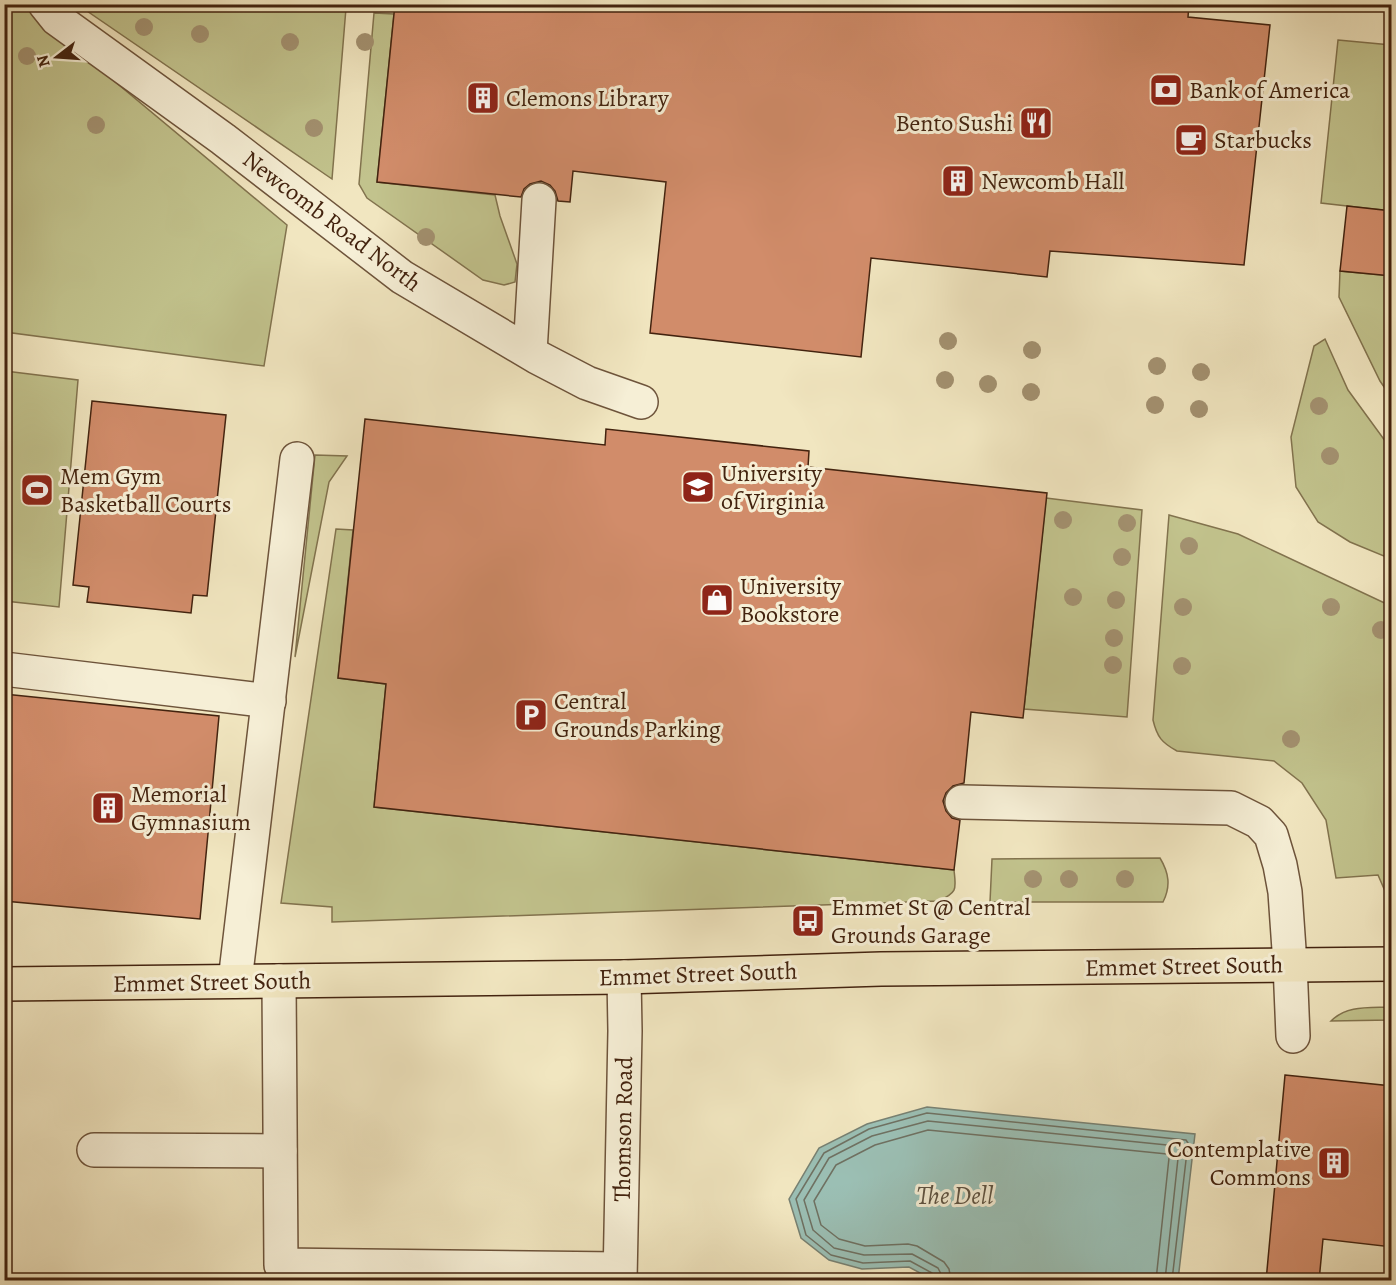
<svg xmlns="http://www.w3.org/2000/svg" width="1396" height="1285" font-family="Alegreya,serif">
	<style>
		.green { fill: #c2c38d; stroke: #82734e; stroke-width: 1.5 }
		.water { fill: #9bbfb4; stroke: #788172; stroke-width: 1.5 }
		.lines { fill: none; stroke-linecap: round; stroke-linejoin: round }
		.shore { stroke: #6f7162; stroke-width: 1.5 }
		.building { fill: #d18c6a; stroke: #43230f; stroke-width: 1.5 }
		.minor-casing { stroke: #6e543b; stroke-width: 36 }
		.major-casing { stroke: #43230f; stroke-width: 36 }
		.minor { stroke: #f6efd6; stroke-width: 33 }
		.major { stroke: #f1e6c0; stroke-width: 33 }
		.tree { fill: #a39170 }
		.labels { text-anchor: middle; stroke-width: 6; stroke-linejoin: round; paint-order: stroke }
		.poi-label { font-size: 24px; fill: #43230f; stroke: #f6efd6; text-anchor: start }
		.street-label { font-size: 24px; fill: #43230f; stroke: #f6efd6 }
		.water-label { font-size: 26px; font-style: italic; fill: #5d5241; stroke: #f6efd6 }
	</style>
	<rect width="100%" height="100%" fill="#f1e6c0"/>
	<filter id="stains"><feTurbulence type="fractalNoise" baseFrequency=".00333" numOctaves="4"/><feColorMatrix values="0 0 0 0 .2 0 0 0 0 .09 0 0 0 0 .02 0 0 0 .5 -.17"/></filter>
	<radialGradient id="worn" r=".72"><stop offset=".6" stop-color="#630" stop-opacity="0"/><stop offset="1" stop-color="#630" stop-opacity=".3"/></radialGradient>
	<g class="green">
		<path d="M 294,4 L 346,8 L 332,179 L 87,11 L 84,5 Z"/>
		<path d="M 13,5 L 23,5 L 287,225 L 264,366 L 5,332 L 5,17 Z"/>
		<path d="M 374,13 L 394,14 L 377,182 L 495,195 L 500,216 L 517,264 L 515,282 L 504,285 L 483,280 L 367,198 L 359,184 Z"/>
		<path d="M 1338,40 L 1391,45 L 1391,211 L 1321,203 Z"/>
		<path d="M 1340,271 L 1391,276 L 1391,397 L 1380,381 L 1339,297 Z"/>
		<path d="M 1325,339 L 1348,390 L 1391,449 L 1391,559 L 1350,542 L 1318,522 L 1296,487 L 1291,437 L 1314,346 Z"/>
		<path d="M 5,371 L 78,380 L 59,607 L 5,601 Z"/>
		<path d="M 315,455 L 347,456 L 329,482 L 295,657 Z"/>
		<path d="M 1046,498 L 1142,510 L 1127,717 L 1024,709 Z"/>
		<path d="M 1169,515 L 1238,534 L 1391,606 L 1391,898 L 1388,898 L 1378,875 L 1336,878 L 1326,820 L 1302,783 L 1274,761 L 1177,751 C 1162,743 1157,737 1153,720 Z"/>
		<path d="M 336,529 L 353,530 L 338,678 L 386,684 L 374,807 L 954,870 C 956,889 958,892 939,901 L 332,922 L 332,907 L 281,903 Z"/>
		<path d="M 1160,858 C 1169,873 1171,886 1163,902 L 990,902 L 992,859 Z"/>
		<path d="M 1391,1007 L 1391,1020 L 1331,1021 C 1347,1005 1369,1008 1391,1007 Z"/>
	</g>
	<path class="water" d="M 927,1107 L 1195,1134 L 1178,1280 L 933,1280 L 909,1267 L 862,1269 L 829,1260 L 801,1238 L 789,1199 L 819,1148 L 867,1124 Z"/>
	<g class="lines">
		<g class="shore">
			<path d="M 935,1280 L 932,1273 L 910,1261 L 863,1263 L 831,1255 L 806,1235 L 796,1199 L 824,1153 L 869,1129 L 927,1113 L 1186,1140 L 1188,1143 L 1172,1280"/>
			<path d="M 942,1280 L 941,1274 L 938,1268 L 912,1254 L 864,1255 L 834,1248 L 813,1230 L 804,1200 L 829,1158 L 872,1136 L 928,1121 L 1177,1146 L 1179,1149 L 1165,1280"/>
			<path d="M 951,1280 L 949,1269 L 944,1262 L 917,1246 L 908,1244 L 865,1246 L 839,1239 L 821,1225 L 814,1201 L 836,1165 L 875,1145 L 928,1130 L 1167,1154 L 1169,1158 L 1156,1280"/>
		</g>
	</g>
	<g class="building">
		<path d="M 395,4 L 1189,4 L 1188,17 L 1270,25 L 1244,265 L 1050,251 L 1047,277 L 871,258 L 861,357 L 650,333 L 666,182 L 573,171 L 570,202 L 558,201 L 555,191 L 550,185 L 541,181 L 530,184 L 524,189 L 521,197 L 377,182 Z"/>
		<path d="M 1347,206 L 1392,211 L 1392,276 L 1340,271 Z"/>
		<path d="M 92,401 L 226,415 L 207,596 L 193,595 L 191,613 L 87,602 L 89,587 L 73,585 Z"/>
		<path d="M 365,419 L 605,445 L 606,429 L 809,451 L 808,467 L 1047,493 L 1023,718 L 971,712 L 964,783 L 953,786 L 946,793 L 943,801 L 946,811 L 952,818 L 960,820 L 954,870 L 374,807 L 386,684 L 338,678 Z"/>
		<path d="M 4,694 L 219,716 L 200,919 L 4,901 Z"/>
		<path d="M 1285,1075 L 1392,1086 L 1392,1247 L 1323,1239 L 1319,1281 L 1266,1281 Z"/>
	</g>
	<g class="lines">
		<g class="minor-casing">
			<g id="minor">
				<path d="M 45,4 L 57,19 L 223,139 L 402,277 L 537,357 L 587,383 L 641,402"/>
				<path d="M 530,352 L 539,200"/>
				<path d="M 4,669 L 269,701"/>
				<path d="M 962,802 L 1231,808 L 1259,822 L 1271,835 L 1280,865 L 1285,892 L 1290,964 L 1293,1036"/>
				<path d="M 235,981 L 297,459"/>
				<path d="M 279,981 L 281,1265 L 619,1269"/>
				<path d="M 94,1150 L 280,1151"/>
				<path d="M 620,1280 L 625,1031 L 624,977"/>
			</g>
		</g>
		<g class="major-casing">
			<path id="major" d="M 4,984 L 624,977 L 881,969 L 1392,964"/>
		</g>
		<use href="#minor" class="minor"/>
		<use href="#major" class="major"/>
	</g>
	<g class="tree">
		<circle cx="144" cy="27" r="9"/>
		<circle cx="200" cy="34" r="9"/>
		<circle cx="290" cy="42" r="9"/>
		<circle cx="365" cy="42" r="9"/>
		<circle cx="27" cy="56" r="9"/>
		<circle cx="96" cy="125" r="9"/>
		<circle cx="314" cy="128" r="9"/>
		<circle cx="426" cy="237" r="9"/>
		<circle cx="948" cy="341" r="9"/>
		<circle cx="1032" cy="350" r="9"/>
		<circle cx="1157" cy="366" r="9"/>
		<circle cx="1201" cy="372" r="9"/>
		<circle cx="945" cy="380" r="9"/>
		<circle cx="988" cy="384" r="9"/>
		<circle cx="1031" cy="392" r="9"/>
		<circle cx="1155" cy="405" r="9"/>
		<circle cx="1319" cy="406" r="9"/>
		<circle cx="1199" cy="409" r="9"/>
		<circle cx="1330" cy="456" r="9"/>
		<circle cx="1063" cy="520" r="9"/>
		<circle cx="1127" cy="523" r="9"/>
		<circle cx="1189" cy="546" r="9"/>
		<circle cx="1122" cy="557" r="9"/>
		<circle cx="1073" cy="597" r="9"/>
		<circle cx="1116" cy="600" r="9"/>
		<circle cx="1183" cy="607" r="9"/>
		<circle cx="1331" cy="607" r="9"/>
		<circle cx="1381" cy="630" r="9"/>
		<circle cx="1114" cy="638" r="9"/>
		<circle cx="1113" cy="665" r="9"/>
		<circle cx="1182" cy="666" r="9"/>
		<circle cx="1291" cy="739" r="9"/>
		<circle cx="1033" cy="879" r="9"/>
		<circle cx="1069" cy="879" r="9"/>
		<circle cx="1125" cy="879" r="9"/>
	</g>
	<defs>
		<g id="bank-square" transform="scale(1.725)"><rect x="-9" y="-9" width="18" height="18" rx="4" fill="#8f2418" stroke="#f6efd6"/><path d="M-6-4H6V4H-6ZM0-2.3a2.3 2.3 0 1 0 0 4.6a2.3 2.3 0 1 0 0-4.6Z" fill="#fff"/></g>
		<g id="building-square" transform="scale(1.725)"><rect x="-9" y="-9" width="18" height="18" rx="4" fill="#8f2418" stroke="#f6efd6"/><path d="M-4-6H4V6H1V3H-1V6H-4ZM-2.5-4.3h1.7v1.8h-1.7ZM.8-4.3h1.7v1.8H.8ZM-2.5-1h1.7V.8h-1.7ZM.8-1h1.7V.8H.8Z" fill="#fff"/></g>
		<g id="restaurant-square" transform="scale(1.725)"><rect x="-9" y="-9" width="18" height="18" rx="4" fill="#8f2418" stroke="#f6efd6"/><path d="M-5-6h1v4h1v-4h1v4h1v-4h1v5L-1.5 .5V6h-2V.5L-5-1ZM5-6V6H3V1.5H1.5Q1.5-4 5-6Z" fill="#fff"/></g>
		<g id="cafe-square" transform="scale(1.725)"><rect x="-9" y="-9" width="18" height="18" rx="4" fill="#8f2418" stroke="#f6efd6"/><path d="M-5.5-4.5H6V0H3Q3 3.5 0 3.5H-2.5Q-5.5 3.5-5.5 0ZM3-3.2v2h1.7v-2ZM-6 4.5H4V6H-6Z" fill="#fff"/></g>
		<g id="university-square" transform="scale(1.725)"><rect x="-9" y="-9" width="18" height="18" rx="4" fill="#8f2418" stroke="#f6efd6"/><path d="M0-5L7-2L0 1L-7-2ZM-4 1L0 2.5L4 1V4Q0 6-4 4Z" fill="#fff"/></g>
		<g id="stadium-square" transform="scale(1.725)"><rect x="-9" y="-9" width="18" height="18" rx="4" fill="#8f2418" stroke="#f6efd6"/><path d="M0-5a6.5 5 0 1 0 0 10a6.5 5 0 1 0 0-10ZM-3.5-1.8h7v3.6h-7Z" fill="#fff"/></g>
		<g id="shop-square" transform="scale(1.725)"><rect x="-9" y="-9" width="18" height="18" rx="4" fill="#8f2418" stroke="#f6efd6"/><path d="M-5-2.5h2.3a2.7 3.5 0 0 1 5.4 0H5L5.5 6h-11ZM-1.5-2.5h3a1.5 2.3 0 0 0-3 0Z" fill="#fff"/></g>
		<g id="parking-square" transform="scale(1.725)"><rect x="-9" y="-9" width="18" height="18" rx="4" fill="#8f2418" stroke="#f6efd6"/><path d="M-3.5-5.5H1a3.5 3.5 0 0 1 0 7H-1V5.5H-3.5ZM-1-3.4V-.6H.8a1.4 1.4 0 0 0 0-2.8Z" fill="#fff"/></g>
		<g id="bus-square" transform="scale(1.725)"><rect x="-9" y="-9" width="18" height="18" rx="4" fill="#8f2418" stroke="#f6efd6"/><path d="M-5-6H5V4H4V6H2V4H-2V6H-4V4H-5ZM-3.5-4V0h7V-4ZM-3.5 1.2v1.5H-2V1.2ZM2 1.2v1.5H3.5V1.2Z" fill="#fff"/></g>
	</defs>
	<g fill-rule="evenodd">
		<use href="#bank-square" x="1166" y="90"/>
		<use href="#building-square" x="483" y="98"/>
		<use href="#restaurant-square" x="1036" y="123"/>
		<use href="#cafe-square" x="1191" y="140"/>
		<use href="#building-square" x="958" y="181"/>
		<use href="#university-square" x="698" y="487"/>
		<use href="#stadium-square" x="37" y="490"/>
		<use href="#shop-square" x="717" y="600"/>
		<use href="#parking-square" x="531" y="715"/>
		<use href="#building-square" x="108" y="808"/>
		<use href="#bus-square" x="808" y="921"/>
		<use href="#building-square" x="1334" y="1163"/>
	</g>
	<g class="labels">
		<g class="poi-label">
			<text x="1189" y="98">Bank of America</text>
			<text x="506" y="106">Clemons Library</text>
			<text x="1013" y="131" text-anchor="end">Bento Sushi</text>
			<text x="1214" y="148">Starbucks</text>
			<text x="981" y="189">Newcomb Hall</text>
			<text x="721" y="481">University<tspan x="721" dy="28">of Virginia</tspan></text>
			<text x="60" y="484">Mem Gym<tspan x="60" dy="28">Basketball Courts</tspan></text>
			<text x="740" y="594">University<tspan x="740" dy="28">Bookstore</tspan></text>
			<text x="554" y="709">Central<tspan x="554" dy="28">Grounds Parking</tspan></text>
			<text x="131" y="802">Memorial<tspan x="131" dy="28">Gymnasium</tspan></text>
			<text x="831" y="915">Emmet St @ Central<tspan x="831" dy="28">Grounds Garage</tspan></text>
			<text x="1311" y="1157" text-anchor="end">Contemplative<tspan x="1311" dy="28">Commons</tspan></text>
		</g>
		<g class="street-label">
			<text transform="translate(332 221) rotate(37)" y="8">Newcomb Road North</text>
			<text transform="translate(1184 966) rotate(-1)" y="8">Emmet Street South</text>
			<text transform="translate(698 974) rotate(-2)" y="8">Emmet Street South</text>
			<text transform="translate(212 982) rotate(-1)" y="8">Emmet Street South</text>
			<text transform="translate(623 1129) rotate(-89)" y="8">Thomson Road</text>
		</g>
		<g class="water-label">
			<text x="955" y="1204">The Dell</text>
		</g>
	</g>
	<rect width="1396" height="1285" fill="none" stroke="#f1e6c0" stroke-width="24"/>
	<rect x="6" y="6" width="1384" height="1273" fill="none" stroke="#43230f" stroke-width="3"/>
	<rect x="12" y="12" width="1372" height="1261" fill="none" stroke="#43230f" stroke-width="1.5"/>
	<g transform="translate(57 57) rotate(253)" stroke="#f6efd6" stroke-width="4.5" paint-order="stroke">
	<path d="M0-4.5L10 22L0 15L-10 22Z" fill="#43230f"/>
	<text y="-9" font-size="16" font-weight="bold" text-anchor="middle" fill="#43230f">N</text>
	</g>
	<rect width="100%" height="100%" filter="url(#stains)"/>
	<rect width="100%" height="100%" fill="url(#worn)"/>
</svg>
